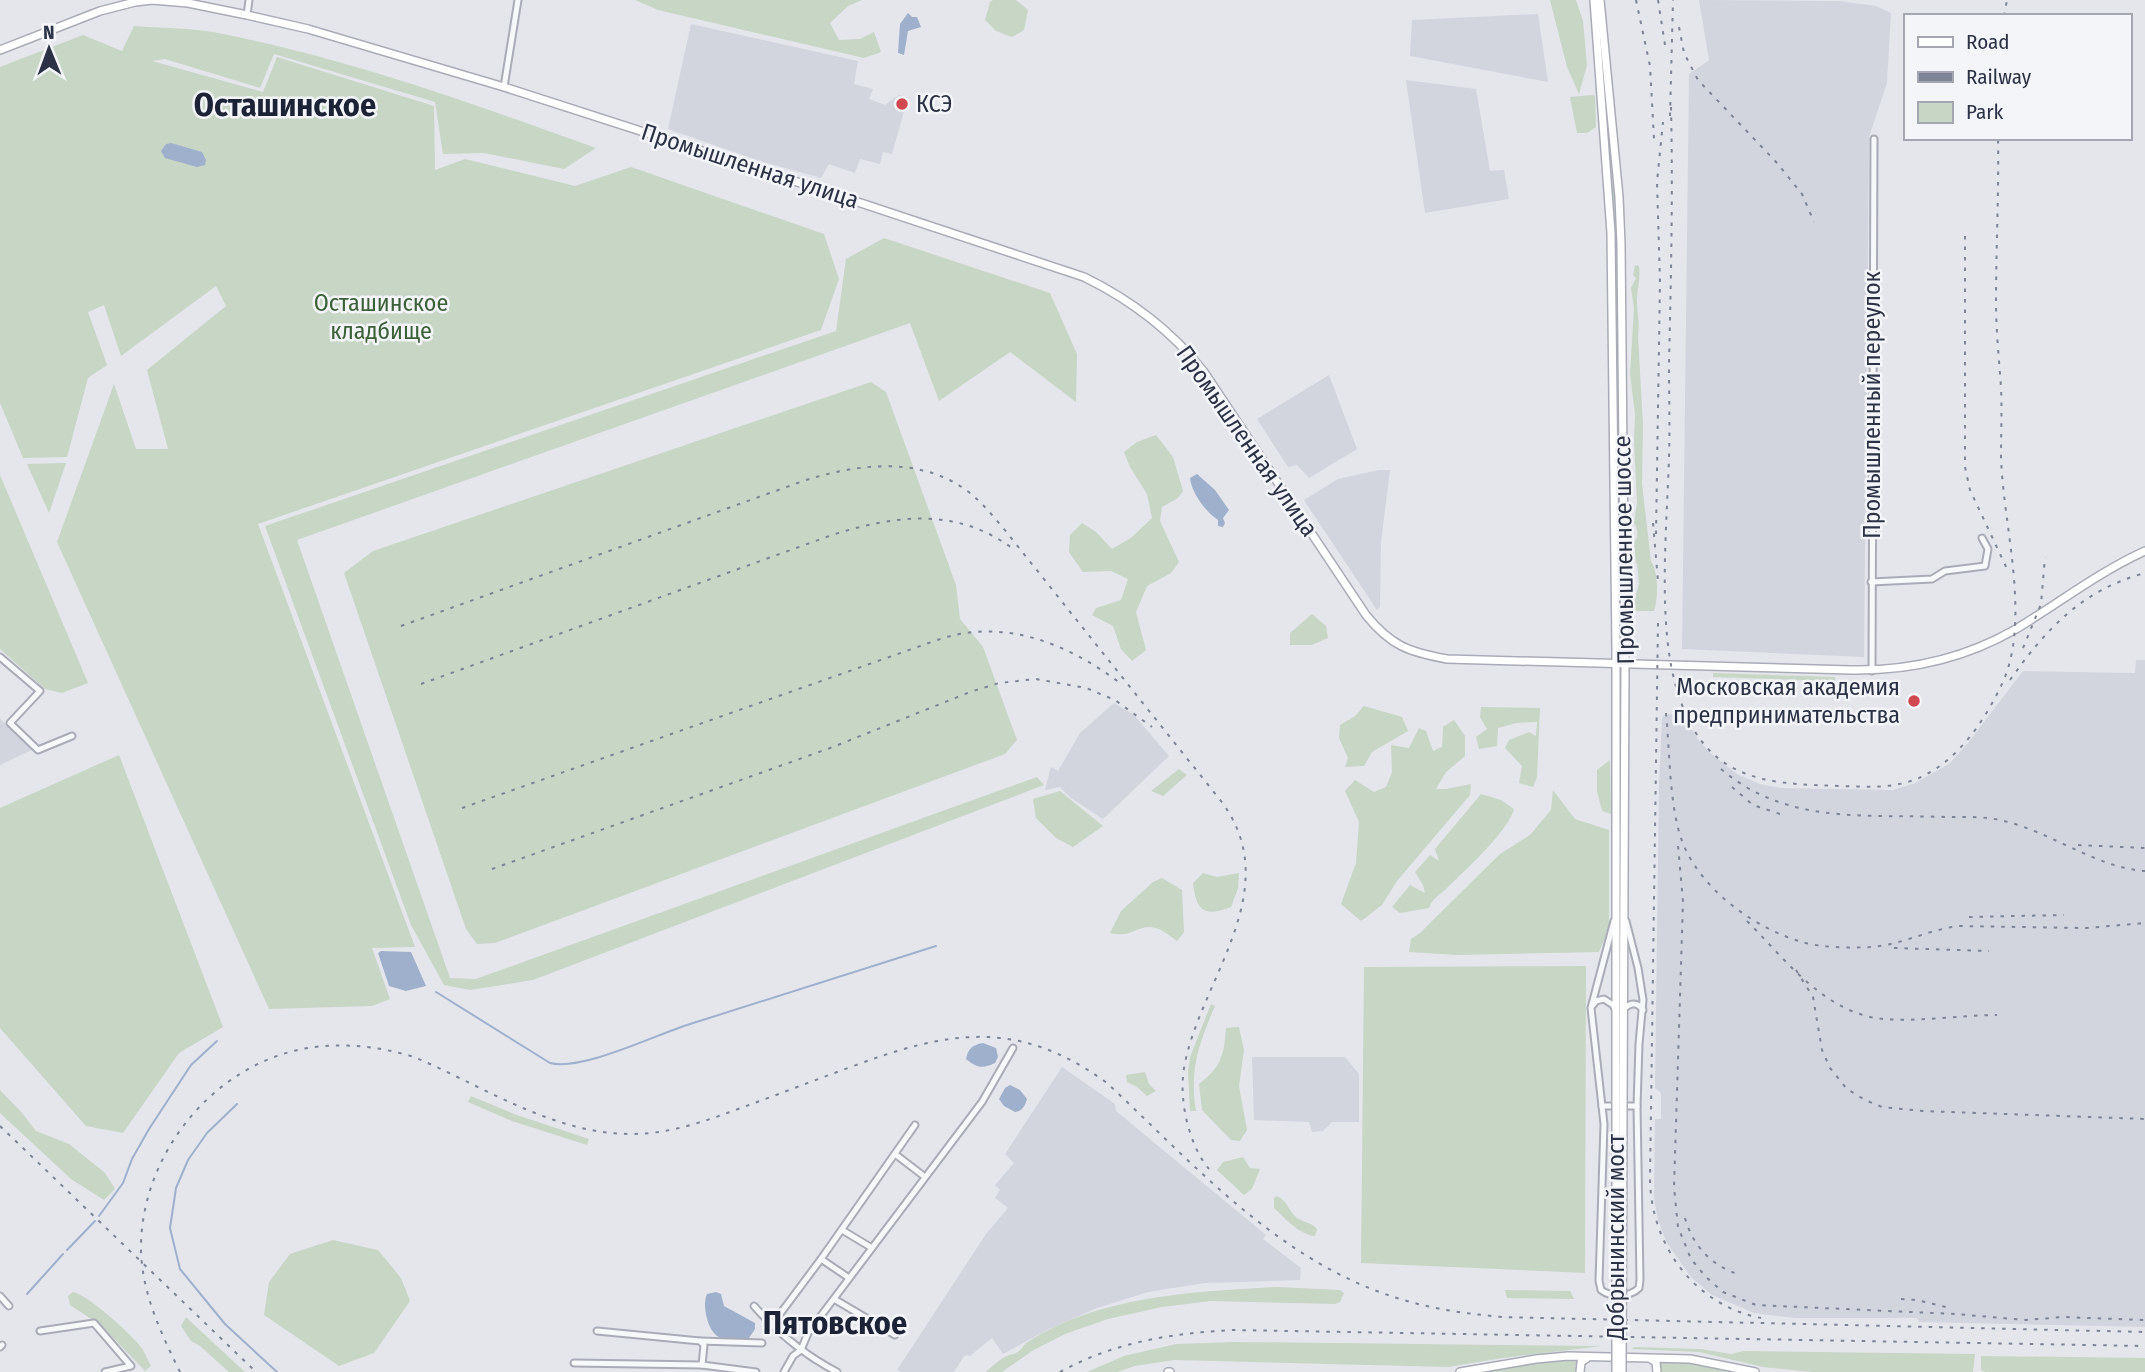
<svg xmlns="http://www.w3.org/2000/svg" width="2145" height="1372" font-family="'Fira Sans Condensed',sans-serif">
	<style>
		.built { fill: #d2d5de }
		.green { fill: #c7d6c5 }
		.water { fill: #9fb0cc }
		.lines { fill: none; stroke-linecap: round; stroke-linejoin: round }
		.stream { stroke: #9fb0cc; stroke-width: 2 }
		.street-casing { stroke: #a9acb7; stroke-width: 9 }
		.secondary-casing { stroke: #a9acb7; stroke-width: 10 }
		.street { stroke: #f7f8fa; stroke-width: 5 }
		.secondary { stroke: #fff; stroke-width: 7 }
		.rail { stroke: #7d8496; stroke-width: 2; stroke-dasharray: 3.5 7; stroke-linecap: butt }
		.secondary-bridge-casing { stroke: #a9acb7; stroke-width: 10; stroke-linecap: butt }
		.secondary-bridge { stroke: #fff; stroke-width: 7 }
		.poi-dot { fill: #d14950; stroke: #f4f5f9; stroke-width: 2.5 }
		.labels { text-anchor: middle; stroke-width: 5; stroke-linejoin: round; paint-order: stroke }
		.poi-label { font-size: 24px; fill: #2b3245; stroke: #f4f5f9; text-anchor: start }
		.street-label { font-size: 24px; fill: #2b3245; stroke: #f4f5f9 }
		.park-label { font-size: 24px; fill: #3c6138; stroke: #f4f5f9 }
		.district-label { font-size: 32px; font-weight: bold; fill: #1d2336; stroke: #f4f5f9 }
	</style>
	<rect width="100%" height="100%" fill="#e4e6ec"/>
	<g class="built">
		<path d="M 1699,0 L 1839,1 L 1876,6 L 1891,13 L 1887,83 L 1869,137 L 1864,657 L 1682,649 L 1689,74 L 1709,60 Z"/>
		<path d="M 1538,14 L 1548,82 L 1410,56 L 1412,20 Z"/>
		<path d="M 691,24 L 858,61 L 854,84 L 873,89 L 869,99 L 885,105 L 899,95 L 908,97 L 892,154 L 883,152 L 880,164 L 860,159 L 855,173 L 829,164 L 821,178 L 757,160 L 668,129 Z"/>
		<path d="M 1406,80 L 1476,89 L 1490,171 L 1504,170 L 1509,199 L 1425,213 Z"/>
		<path d="M 1329,375 L 1357,449 L 1309,478 L 1297,465 L 1288,467 L 1257,419 Z"/>
		<path d="M 1379,470 L 1390,470 L 1381,542 L 1380,607 L 1377,610 L 1304,500 L 1338,479 Z"/>
		<path d="M 2136,660 L 2145,660 L 2145,1327 L 1919,1322 L 1917,1318 L 1795,1318 L 1754,1313 L 1712,1295 L 1691,1277 L 1667,1243 L 1658,1220 L 1654,1198 L 1655,1119 L 1661,1119 L 1661,1093 L 1655,1088 L 1659,785 L 1662,719 L 1664,715 L 1682,713 L 1698,739 L 1709,752 L 1737,774 L 1760,784 L 1780,788 L 1893,790 L 1915,783 L 1949,764 L 1968,743 L 2023,671 L 2135,673 Z"/>
		<path d="M 1114,703 L 1134,715 L 1169,756 L 1103,819 L 1071,798 L 1060,787 L 1045,790 L 1051,767 L 1058,771 L 1080,733 Z"/>
		<path d="M 0,719 L 34,749 L 0,765 Z"/>
		<path d="M 1252,1057 L 1345,1057 L 1359,1074 L 1359,1122 L 1332,1122 L 1323,1131 L 1312,1132 L 1309,1122 L 1254,1120 Z"/>
		<path d="M 1062,1067 L 1115,1104 L 1116,1111 L 1266,1235 L 1263,1239 L 1301,1268 L 1300,1280 L 1205,1283 L 1148,1292 L 1097,1308 L 1049,1329 L 1003,1354 L 992,1338 L 970,1356 L 965,1355 L 954,1372 L 901,1372 L 897,1370 L 986,1234 L 1008,1208 L 995,1198 L 1000,1190 L 995,1185 L 1014,1163 L 1005,1154 Z"/>
	</g>
	<g class="green">
		<path d="M 635,0 L 862,0 L 848,6 L 830,23 L 839,40 L 860,39 L 874,32 L 881,52 L 864,58 L 658,10 Z"/>
		<path d="M 993,0 L 1016,0 L 1028,10 L 1024,30 L 1012,37 L 996,31 L 985,20 L 990,2 Z"/>
		<path d="M 1550,0 L 1576,0 L 1583,21 L 1587,65 L 1579,94 L 1567,67 Z"/>
		<path d="M 134,26 C 160,28 188,28 213,32 C 344,57 471,103 596,148 L 564,169 L 484,153 L 443,154 L 435,102 L 274,54 L 260,88 L 165,59 L 152,61 L 263,92 L 277,57 L 434,106 L 435,170 L 465,159 L 575,186 L 631,167 L 824,234 L 839,279 L 821,330 L 258,524 L 415,947 L 372,948 L 390,999 L 372,1006 L 269,1009 L 57,542 L 114,384 L 136,449 L 168,449 L 147,370 L 226,306 L 216,286 L 121,356 L 104,305 L 88,312 L 107,365 L 88,378 L 67,457 L 23,458 L 0,403 L 0,67 L 83,35 L 122,51 Z"/>
		<path d="M 1593,95 L 1595,96 L 1596,127 L 1587,133 L 1577,133 L 1570,97 Z"/>
		<path d="M 1608,147 L 1612,147 L 1618,237 L 1620,367 L 1616,367 L 1614,222 Z"/>
		<path d="M 884,238 L 1050,293 L 1077,354 L 1076,402 L 1010,352 L 939,401 L 910,323 L 297,540 L 450,978 L 476,979 L 1037,777 L 1044,785 L 533,980 L 470,990 L 444,985 L 411,925 L 265,526 L 836,331 L 846,259 Z"/>
		<path d="M 1635,265 L 1639,266 C 1641,278 1637,289 1637,301 C 1637,313 1640,323 1638,336 L 1643,425 L 1642,484 L 1651,561 C 1659,573 1658,600 1654,611 L 1632,611 L 1639,584 L 1637,562 L 1636,564 L 1634,542 C 1639,537 1638,529 1634,523 L 1637,503 L 1634,440 L 1635,414 L 1630,374 L 1634,308 L 1631,288 L 1636,278 L 1633,275 Z"/>
		<path d="M 871,382 L 886,392 L 956,585 L 960,619 L 983,647 L 1017,740 L 1005,754 L 495,943 L 477,944 L 466,929 L 344,573 L 373,551 Z"/>
		<path d="M 1616,395 L 1620,395 L 1620,653 L 1619,652 Z"/>
		<path d="M 1156,435 L 1173,457 L 1183,491 L 1178,498 L 1162,507 L 1160,521 L 1179,562 L 1171,573 L 1147,586 L 1136,612 L 1146,650 L 1132,661 L 1121,649 L 1113,626 L 1092,615 L 1096,608 L 1121,600 L 1128,579 L 1111,571 L 1083,572 L 1069,552 L 1070,535 L 1082,523 L 1096,532 L 1112,549 L 1131,538 L 1152,518 L 1147,494 L 1130,467 L 1124,452 L 1137,442 Z"/>
		<path d="M 66,463 L 49,513 L 27,464 Z"/>
		<path d="M 0,475 L 88,683 L 62,693 L 45,689 L 0,649 Z"/>
		<path d="M 1312,614 L 1326,626 L 1328,638 L 1312,645 L 1290,645 L 1290,633 Z"/>
		<path d="M 1713,673 L 1835,677 L 1835,681 L 1713,677 Z"/>
		<path d="M 1621,675 L 1621,988 L 1620,1014 L 1618,988 Z"/>
		<path d="M 1364,706 L 1402,717 L 1408,731 L 1372,752 L 1364,766 L 1345,767 L 1348,758 L 1339,738 L 1340,725 L 1355,716 Z"/>
		<path d="M 1481,707 L 1540,708 L 1537,777 L 1533,787 L 1519,783 L 1522,766 L 1505,748 L 1509,740 L 1529,732 L 1536,736 L 1537,722 L 1516,723 L 1498,728 L 1497,746 L 1479,749 L 1476,737 L 1487,729 L 1480,717 Z"/>
		<path d="M 1454,720 L 1465,736 L 1465,756 L 1446,772 L 1436,789 L 1446,789 L 1471,784 L 1470,795 L 1397,881 L 1382,905 L 1361,921 L 1341,904 L 1356,863 L 1359,822 L 1345,791 L 1355,780 L 1374,792 L 1386,787 L 1392,772 L 1391,745 L 1409,748 L 1419,728 L 1426,731 L 1433,751 L 1442,747 L 1443,727 Z"/>
		<path d="M 119,755 L 223,1027 L 179,1053 L 123,1133 L 86,1126 L 0,1028 L 0,808 Z"/>
		<path d="M 1610,760 L 1611,814 L 1602,811 L 1597,791 L 1597,770 Z"/>
		<path d="M 1179,769 L 1187,775 L 1163,796 L 1151,791 Z"/>
		<path d="M 1553,790 L 1575,819 L 1609,830 L 1609,929 L 1599,952 L 1458,955 L 1409,952 L 1411,939 L 1420,933 L 1500,854 L 1530,835 L 1551,810 Z"/>
		<path d="M 1060,791 L 1103,826 L 1073,847 L 1056,838 L 1036,818 L 1033,799 Z"/>
		<path d="M 1481,794 L 1501,800 L 1514,809 C 1507,833 1465,870 1447,888 C 1439,896 1433,897 1429,908 L 1400,913 L 1392,907 L 1410,885 L 1425,893 L 1423,885 L 1415,872 L 1430,855 L 1439,861 L 1435,849 Z"/>
		<path d="M 1203,873 L 1217,877 L 1239,873 L 1238,888 L 1231,907 C 1204,918 1196,910 1193,883 Z"/>
		<path d="M 1162,878 L 1182,890 L 1184,932 L 1177,941 C 1170,936 1160,927 1150,927 C 1134,927 1131,938 1110,933 L 1121,911 L 1153,882 Z"/>
		<path d="M 1586,966 L 1585,1273 L 1361,1263 L 1364,967 Z"/>
		<path d="M 1211,1004 L 1215,1006 C 1199,1043 1189,1070 1196,1111 L 1190,1111 L 1188,1072 L 1190,1057 Z"/>
		<path d="M 1239,1027 L 1244,1050 L 1239,1086 L 1247,1130 L 1240,1141 L 1231,1140 L 1202,1110 L 1199,1084 C 1221,1067 1224,1056 1226,1028 Z"/>
		<path d="M 1145,1072 L 1149,1084 L 1156,1091 L 1147,1096 L 1137,1087 L 1127,1082 L 1126,1075 Z"/>
		<path d="M 0,1090 L 23,1114 L 36,1131 L 69,1144 L 105,1173 L 115,1189 L 104,1200 L 71,1179 L 0,1113 Z"/>
		<path d="M 471,1096 L 514,1114 L 589,1139 L 587,1145 L 512,1121 L 468,1102 Z"/>
		<path d="M 1243,1157 L 1250,1168 L 1260,1169 L 1252,1189 L 1244,1195 L 1217,1170 L 1223,1162 Z"/>
		<path d="M 1277,1196 C 1289,1202 1288,1211 1297,1218 C 1304,1223 1311,1222 1317,1229 L 1315,1236 C 1298,1234 1286,1219 1274,1208 L 1274,1198 Z"/>
		<path d="M 333,1240 L 378,1250 L 401,1278 L 410,1301 L 374,1353 L 339,1366 L 264,1315 L 269,1282 L 290,1254 Z"/>
		<path d="M 1277,1287 L 1340,1290 L 1344,1293 L 1340,1302 L 1335,1304 L 1211,1301 L 1162,1307 L 1108,1319 L 1065,1334 L 1032,1351 L 1002,1372 L 986,1372 C 992,1366 1000,1359 1007,1356 C 1011,1354 1015,1354 1018,1352 C 1022,1349 1024,1344 1029,1341 C 1099,1296 1197,1291 1277,1287 Z"/>
		<path d="M 1505,1290 L 1570,1291 L 1574,1299 L 1507,1298 Z"/>
		<path d="M 73,1292 C 88,1295 134,1336 143,1350 C 146,1355 148,1361 151,1366 L 145,1371 L 102,1326 L 70,1305 L 68,1296 Z"/>
		<path d="M 186,1317 L 190,1321 L 245,1372 L 229,1372 L 200,1346 L 191,1341 L 181,1326 Z"/>
		<path d="M 1236,1342 L 1602,1346 L 1503,1358 L 1448,1367 L 1174,1360 L 1135,1366 L 1117,1372 L 1087,1372 L 1124,1356 L 1176,1344 Z"/>
		<path d="M 1634,1347 L 1700,1349 L 1731,1354 L 1744,1351 L 1975,1354 L 1973,1372 L 1813,1372 L 1763,1367 L 1699,1352 L 1632,1349 Z"/>
		<path d="M 1981,1356 L 2145,1358 L 2145,1372 L 1985,1372 L 1981,1370 Z"/>
		<path d="M 1579,1359 L 1575,1366 L 1576,1372 L 1477,1372 L 1548,1360 Z"/>
		<path d="M 1658,1359 L 1702,1363 L 1744,1372 L 1661,1372 Z"/>
	</g>
	<g class="water">
		<path d="M 908,13 L 912,17 L 917,17 L 921,27 L 908,31 L 904,55 L 898,53 L 900,24 Z"/>
		<path d="M 171,143 L 202,152 L 206,160 L 205,165 L 197,167 L 165,158 L 161,151 L 166,144 Z"/>
		<path d="M 1197,474 L 1215,490 L 1229,510 L 1223,518 L 1225,523 L 1223,527 L 1218,526 L 1218,520 C 1206,512 1192,494 1190,478 Z"/>
		<path d="M 381,951 L 411,952 L 426,986 L 406,991 L 389,986 L 378,953 Z"/>
		<path d="M 983,1043 L 996,1048 L 998,1057 L 995,1063 C 982,1069 977,1068 966,1059 C 968,1049 972,1045 983,1043 Z"/>
		<path d="M 1010,1085 L 1020,1090 L 1027,1099 C 1025,1106 1022,1111 1015,1112 L 1004,1106 L 999,1099 L 1005,1088 Z"/>
		<path d="M 716,1292 L 721,1294 L 724,1306 L 755,1323 L 755,1329 L 749,1338 C 741,1339 727,1340 719,1337 C 707,1331 702,1304 707,1294 Z"/>
	</g>
	<g class="lines">
		<g class="stream">
			<path d="M 436,992 L 550,1063 C 582,1071 653,1036 687,1025 C 770,999 853,973 936,946"/>
			<path d="M 237,1104 L 207,1133 L 188,1160 L 176,1188 L 170,1228 L 180,1269 L 225,1324 L 277,1372"/>
			<path d="M 99,1216 L 123,1183 L 132,1159 L 149,1129 L 191,1065 L 217,1041"/>
			<path d="M 67,1250 L 95,1221"/>
			<path d="M 27,1294 L 63,1254"/>
		</g>
		<g class="street-casing">
			<g id="street">
				<path d="M 247,15 L 249,0"/>
				<path d="M 504,87 L 518,0"/>
				<path d="M 1871,582 L 1932,579 L 1945,571 L 1985,566 L 1988,549 L 1982,538"/>
				<path d="M 0,657 L 40,691 L 10,723 L 38,750 L 72,736"/>
				<path d="M 1872,671 L 1874,139"/>
				<path d="M 1614,921 L 1591,1008 L 1604,1124 L 1599,1281 L 1601,1290 C 1612,1298 1630,1297 1639,1288 L 1640,1280 L 1637,1106 L 1639,1044 L 1643,1000 L 1638,968 L 1626,921"/>
				<path d="M 1593,1005 L 1596,1001 L 1604,999 L 1613,1005 L 1615,1009"/>
				<path d="M 1623,1010 C 1629,1003 1637,1001 1643,1010"/>
				<path d="M 1602,1106 L 1637,1106"/>
				<path d="M 895,1154 L 925,1177"/>
				<path d="M 842,1230 L 872,1248"/>
				<path d="M 821,1259 L 849,1278"/>
				<path d="M 0,1296 L 9,1306"/>
				<path d="M 834,1299 L 895,1335"/>
				<path d="M 754,1306 C 779,1334 804,1355 837,1372"/>
				<path d="M 771,1326 L 821,1259 L 915,1125"/>
				<path d="M 40,1331 L 94,1323 L 131,1366 L 105,1372"/>
				<path d="M 597,1331 L 700,1341 L 704,1345 L 702,1365"/>
				<path d="M 700,1341 L 762,1343"/>
				<path d="M 0,1347 L 2,1345"/>
				<path d="M 574,1363 L 702,1365 L 756,1372"/>
				<path d="M 784,1372 L 793,1356 L 801,1350 L 808,1333 L 982,1102 L 1013,1048"/>
			</g>
		</g>
		<g class="secondary-casing">
			<g id="secondary">
				<path d="M 1594,0 L 1611,233 L 1616,648 L 1616,1102"/>
				<path d="M 1600,0 L 1619,197 L 1621,244 L 1625,664 L 1623,1102"/>
				<path d="M 0,50 L 100,11 L 135,2 L 152,0 L 188,3 L 247,15 L 308,29 L 504,87 L 743,164 L 1084,277 C 1131,300 1172,331 1204,372 L 1366,615 C 1391,646 1409,652 1447,659 L 1851,670 C 1910,671 1964,659 2016,629 C 2059,603 2099,572 2145,551"/>
				<path d="M 1651,1359 L 1656,1362 L 1657,1372"/>
				<path d="M 1168,1372 L 1170,1372"/>
				<path d="M 1460,1372 L 1536,1359 L 1568,1356 L 1690,1359 L 1755,1372"/>
				<path d="M 1580,1372 L 1581,1362 L 1587,1358"/>
			</g>
		</g>
		<use href="#street" class="street"/>
		<use href="#secondary" class="secondary"/>
		<g class="rail">
			<path d="M 1636,0 L 1650,66 L 1654,139"/>
			<path d="M 1658,0 L 1665,45"/>
			<path d="M 2004,16 L 2007,0"/>
			<path d="M 1679,27 L 1684,53 L 1698,80 L 1777,163 L 1802,194 L 1814,222"/>
			<path d="M 1671,107 C 1673,192 1671,278 1669,364 C 1669,395 1670,426 1669,457 C 1667,526 1657,625 1677,690 C 1704,780 1761,784 1842,786 C 1871,787 1899,789 1925,775 C 1959,758 1984,721 2000,688 C 2033,624 2003,527 2001,457 C 2001,434 2002,411 2001,387 C 1999,359 1996,330 1996,302 C 1996,247 1999,193 1998,138"/>
			<path d="M 1670,116 L 1673,0"/>
			<path d="M 1965,236 L 1965,467 L 1970,490 L 2008,571"/>
			<path d="M 1653,523 L 1658,581"/>
			<path d="M 1656,534 L 1660,282 L 1657,182 L 1663,122"/>
			<path d="M 1658,623 L 1650,1179 C 1651,1245 1694,1305 1761,1318"/>
			<path d="M 401,626 L 806,480 C 858,464 919,456 966,490 C 981,501 992,515 1004,529 L 1221,801 C 1288,890 1199,981 1184,1068 C 1181,1087 1183,1107 1188,1126 C 1193,1142 1198,1156 1209,1169"/>
			<path d="M 2023,648 L 2041,604 L 2045,557"/>
			<path d="M 2010,680 C 2046,629 2082,590 2145,573"/>
			<path d="M 421,684 L 832,535 C 895,515 956,507 1012,548"/>
			<path d="M 1666,713 C 1670,752 1669,805 1682,841 C 1700,889 1754,928 1802,942 C 1823,948 1849,948 1871,947 C 1902,945 1929,929 1960,926 L 2086,928 L 2145,923"/>
			<path d="M 1721,769 C 1787,825 1864,814 1946,817 C 1965,817 1985,816 2004,821 C 2051,832 2097,868 2145,871"/>
			<path d="M 1732,787 L 1753,805 L 1780,814"/>
			<path d="M 462,808 L 943,638 C 1007,619 1068,644 1120,683"/>
			<path d="M 2078,845 L 2145,848"/>
			<path d="M 1678,846 L 1683,901 L 1674,1187 L 1678,1227 L 1691,1259 L 1706,1277 L 1723,1292 L 1756,1305 L 1955,1314 L 2026,1320 L 2063,1317 L 2145,1320"/>
			<path d="M 492,869 L 833,747 L 970,692 L 999,683 L 1036,679 L 1086,688 L 1115,700 L 1152,727"/>
			<path d="M 1969,917 L 2064,915"/>
			<path d="M 1747,921 C 1786,960 1825,1014 1884,1019 C 1921,1022 1960,1015 1997,1015"/>
			<path d="M 1894,948 L 1989,951"/>
			<path d="M 1796,970 L 1813,997 L 1822,1050 L 1830,1068 L 1847,1089 L 1865,1100 L 1882,1107 L 1923,1111 L 2145,1119"/>
			<path d="M 0,1126 L 256,1372"/>
			<path d="M 1685,1218 C 1693,1247 1713,1267 1741,1275"/>
			<path d="M 1901,1299 L 1917,1300 L 1950,1308"/>
			<path d="M 180,1372 C 161,1333 143,1296 141,1252 C 139,1154 216,1060 314,1047 C 349,1043 381,1047 414,1057 C 483,1086 553,1134 631,1134 C 673,1134 711,1119 749,1105 C 782,1093 815,1080 848,1068 C 946,1031 1017,1017 1107,1083 C 1198,1168 1283,1266 1407,1301 C 1438,1310 1470,1314 1502,1317 L 2145,1332"/>
			<path d="M 1060,1372 C 1114,1342 1173,1333 1233,1330 L 2145,1346"/>
		</g>
		<g class="secondary-bridge-casing">
			<g id="secondary-bridge">
				<path d="M 1616,1372 L 1616,1102"/>
				<path d="M 1622,1372 L 1623,1102"/>
			</g>
		</g>
		<use href="#secondary-bridge" class="secondary-bridge"/>
	</g>
	<g class="poi-dot">
		<circle cx="902" cy="104" r="7"/>
		<circle cx="1914" cy="701" r="7"/>
	</g>
	<g class="labels">
		<g class="poi-label">
			<text x="916" y="112">КСЭ</text>
			<text x="1900" y="695" text-anchor="end">Московская академия<tspan x="1900" dy="28">предпринимательства</tspan></text>
		</g>
		<g class="street-label">
			<text transform="translate(750 166) rotate(18)" y="8">Промышленная улица</text>
			<text transform="translate(1872 405) rotate(-90)" y="8">Промышленный переулок</text>
			<text transform="translate(1247 441) rotate(55)" y="8">Промышленная улица</text>
			<text transform="translate(1624 550) rotate(-91)" y="8">Промышленное шоссе</text>
			<text transform="translate(1616 1237) rotate(-90)" y="8">Добрынинский мост</text>
		</g>
		<g class="park-label">
			<text x="381" y="311">Осташинское<tspan x="381" dy="28">кладбище</tspan></text>
		</g>
		<g class="district-label">
			<text x="285" y="116">Осташинское</text>
			<text x="835" y="1334">Пятовское</text>
		</g>
	</g>
	<rect x="1904" y="14" width="228" height="126" fill="#f4f5f9" stroke="#a4a7b1" stroke-width="2"/>
	<rect x="1918" y="37" width="35" height="10" fill="#ffffff" stroke="#a4a7b1" stroke-width="2"/>
	<text x="1966" y="49" font-size="21" fill="#2b3245">Road</text>
	<rect x="1918" y="72" width="35" height="10" fill="#7d8496" stroke="#a4a7b1" stroke-width="2"/>
	<text x="1966" y="84" font-size="21" fill="#2b3245">Railway</text>
	<rect x="1918" y="102" width="35" height="21" fill="#c7d6c5" stroke="#a4a7b1" stroke-width="2"/>
	<text x="1966" y="119" font-size="21" fill="#2b3245">Park</text>
	<g transform="translate(49 49) rotate(359)" stroke="#f4f5f9" stroke-width="5" paint-order="stroke">
	<path d="M0-5L12 26L0 18L-12 26Z" fill="#2b3245"/>
	<text y="-10" font-size="19" font-weight="bold" text-anchor="middle" fill="#2b3245">N</text>
	</g>
</svg>
